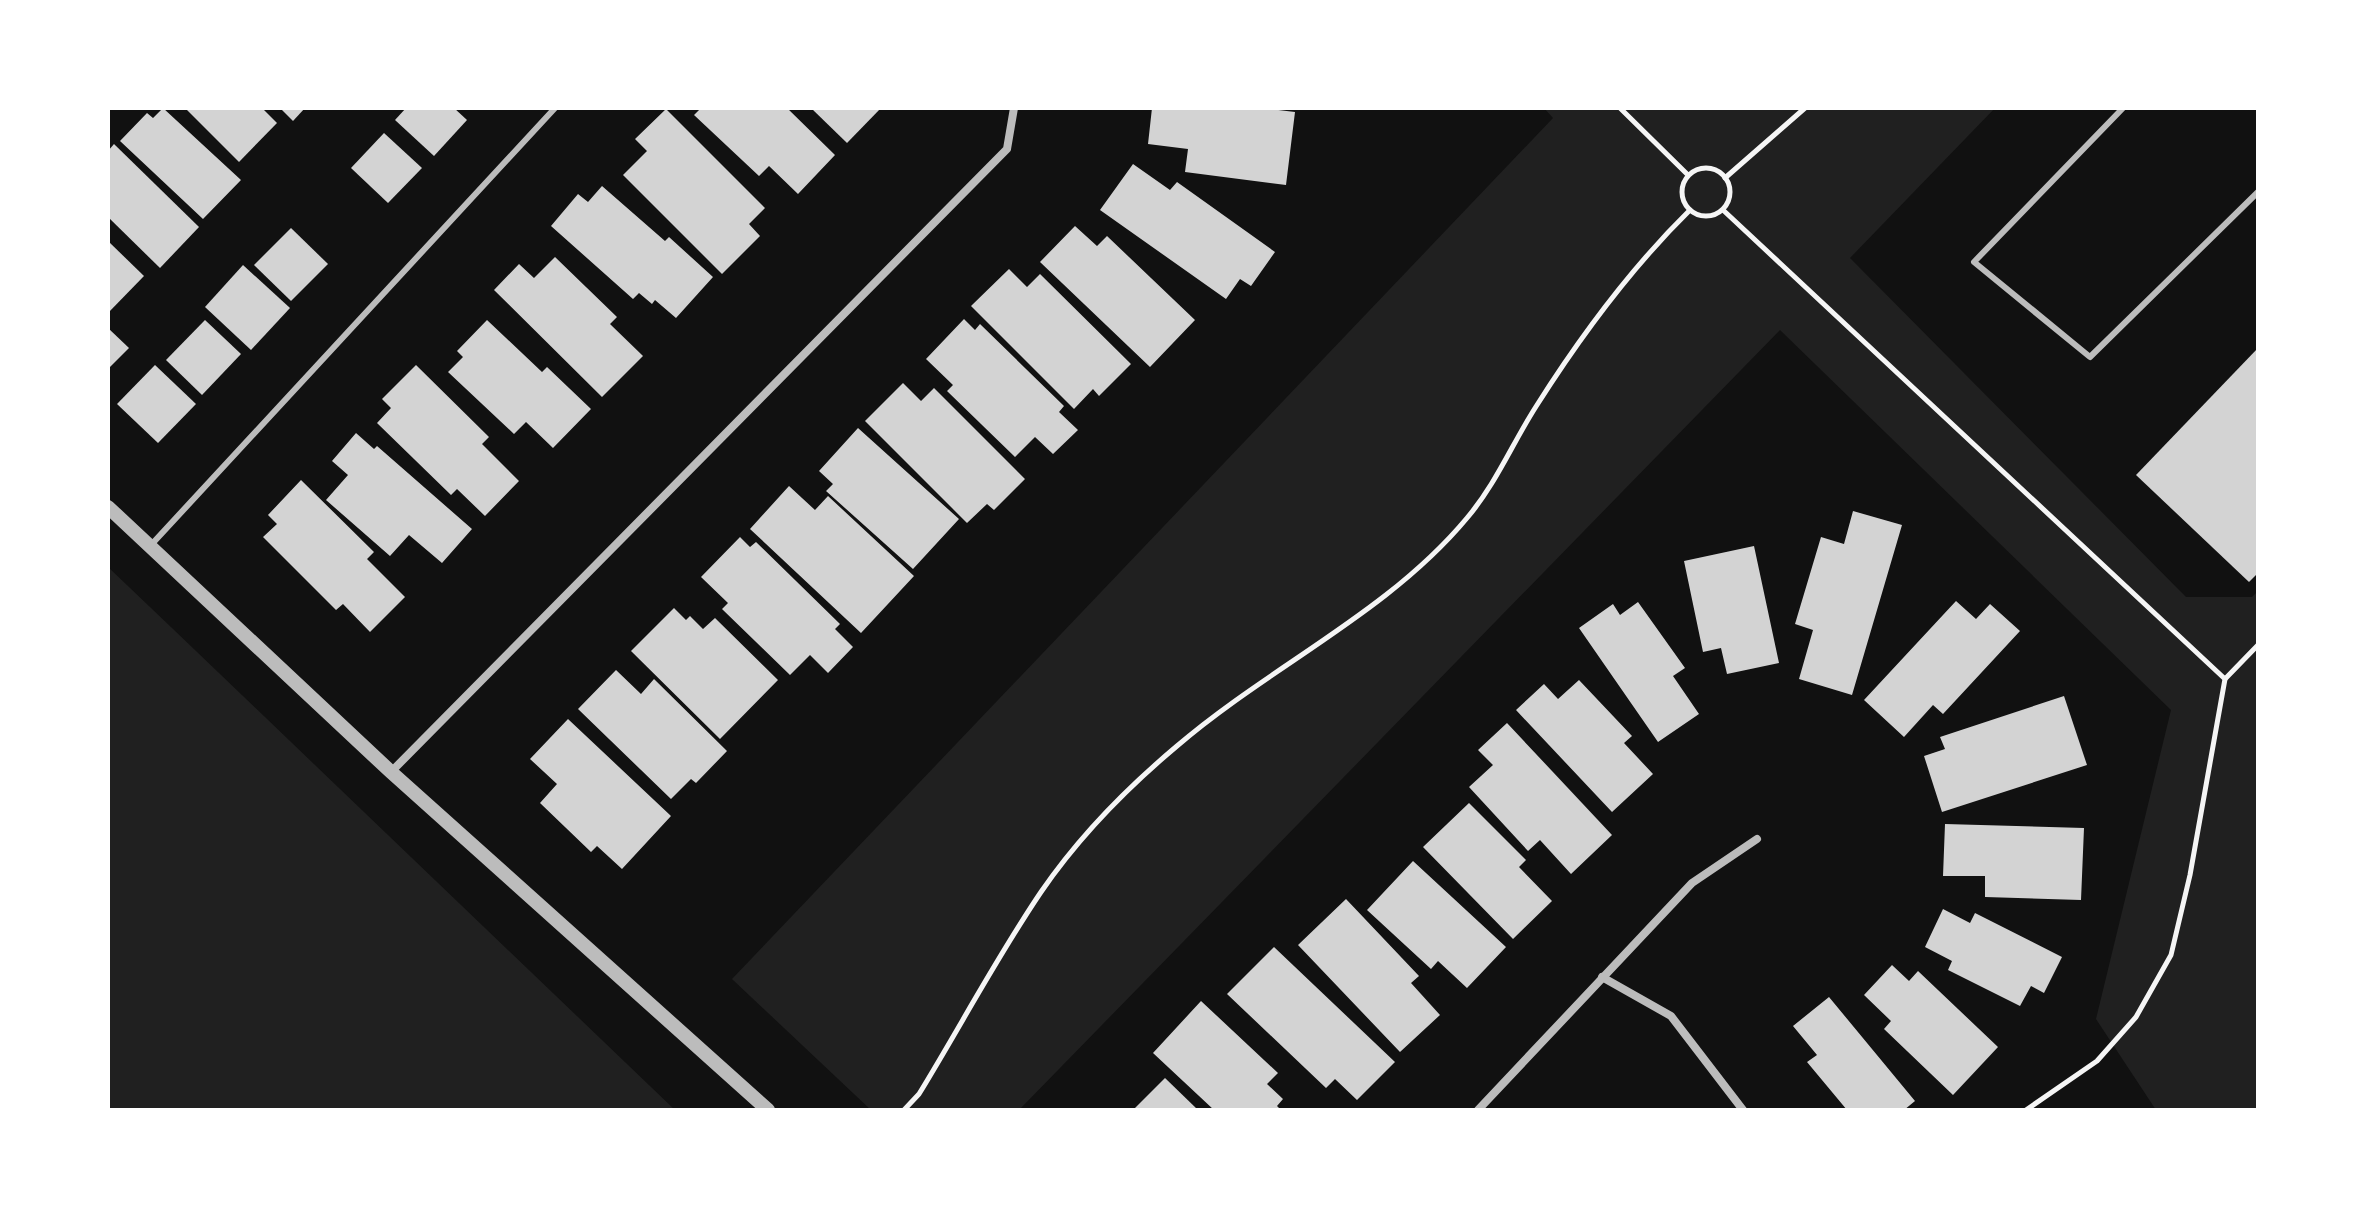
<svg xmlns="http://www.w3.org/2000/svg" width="2366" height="1218" font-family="Quicksand,sans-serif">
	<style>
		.green { fill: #202020 }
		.building { fill: #d3d3d3 }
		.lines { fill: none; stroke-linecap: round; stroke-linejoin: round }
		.path { stroke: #f5f5f5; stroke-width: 5 }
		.service { stroke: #bcbcbc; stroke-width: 6 }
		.minor { stroke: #bcbcbc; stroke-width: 8 }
		.tertiary { stroke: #bcbcbc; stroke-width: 14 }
	</style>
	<rect width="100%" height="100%" fill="#111"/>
	<g class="green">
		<path d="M 1544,108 L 1995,108 L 1850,258 L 2186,597 L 2252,597 L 2258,591 L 2258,1110 L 2156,1110 L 2096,1019 L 2171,710 L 1780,330 L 1019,1110 L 871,1110 L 732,979 L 1553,118 Z"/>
		<path d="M 108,567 L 173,629 L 675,1110 L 108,1110 Z"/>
	</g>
	<g class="building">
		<path d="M 163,108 L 241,180 L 203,219 L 120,141 L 147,113 L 153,118 Z"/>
		<path d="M 185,108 L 262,108 L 277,123 L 239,162 Z"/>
		<path d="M 280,108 L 305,108 L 293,121 Z"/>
		<path d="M 406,108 L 454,108 L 467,120 L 434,156 L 395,120 Z"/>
		<path d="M 701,108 L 787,108 L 835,155 L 798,194 L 769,166 L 759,176 L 694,115 Z"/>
		<path d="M 811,108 L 881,108 L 847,143 Z"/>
		<path d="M 1152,108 L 1262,108 L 1295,112 L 1286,185 L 1185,172 L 1188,149 L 1148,144 Z"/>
		<path d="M 666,109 L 765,208 L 749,224 L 760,236 L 722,274 L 623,175 L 647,151 L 635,139 Z"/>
		<path d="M 384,133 L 422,168 L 388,203 L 351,168 Z"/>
		<path d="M 114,144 L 199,227 L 160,268 L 108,217 L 108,151 Z"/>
		<path d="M 1133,164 L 1170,190 L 1177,182 L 1275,252 L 1251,286 L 1240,279 L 1226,299 L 1100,210 Z"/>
		<path d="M 602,186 L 665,241 L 669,237 L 713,277 L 676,318 L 655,300 L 652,304 L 639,293 L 633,299 L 551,226 L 578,194 L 588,202 Z"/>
		<path d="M 1075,226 L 1097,246 L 1107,236 L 1195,320 L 1150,367 L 1040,262 Z"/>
		<path d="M 291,228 L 328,264 L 291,301 L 254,265 Z"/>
		<path d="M 108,241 L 144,276 L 108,313 Z"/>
		<path d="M 555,257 L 617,317 L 610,324 L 643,356 L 602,397 L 494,290 L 519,264 L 534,278 Z"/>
		<path d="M 243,265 L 290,308 L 251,350 L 205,307 Z"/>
		<path d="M 1009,269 L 1027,287 L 1040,274 L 1131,364 L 1099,396 L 1093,389 L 1074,409 L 971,306 Z"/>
		<path d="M 964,319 L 975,330 L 980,324 L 1064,406 L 1059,412 L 1078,430 L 1053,454 L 1035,437 L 1015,457 L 947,391 L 953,385 L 926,359 Z"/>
		<path d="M 205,320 L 241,354 L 202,395 L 166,360 Z"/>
		<path d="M 487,320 L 542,372 L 547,367 L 591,409 L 553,448 L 526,422 L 514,434 L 448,372 L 463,357 L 457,351 Z"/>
		<path d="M 108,328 L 129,348 L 108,369 Z"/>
		<path d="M 2258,348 L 2258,573 L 2249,582 L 2136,475 Z"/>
		<path d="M 155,365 L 196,404 L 158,443 L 117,404 Z"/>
		<path d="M 416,365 L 489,437 L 482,444 L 519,481 L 485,516 L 457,489 L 451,495 L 377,423 L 391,408 L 382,399 Z"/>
		<path d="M 903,383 L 921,401 L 934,388 L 1025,479 L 994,510 L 987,504 L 967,523 L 865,421 Z"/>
		<path d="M 858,428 L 959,519 L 913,569 L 826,491 L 833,484 L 819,471 Z"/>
		<path d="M 356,433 L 374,449 L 377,446 L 472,529 L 442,563 L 409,535 L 390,556 L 326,500 L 348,475 L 332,461 Z"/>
		<path d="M 301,480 L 374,552 L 367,559 L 405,597 L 370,632 L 343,604 L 336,610 L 263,537 L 277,524 L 268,515 Z"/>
		<path d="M 789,486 L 815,510 L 828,496 L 914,576 L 861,633 L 750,529 Z"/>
		<path d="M 1853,511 L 1902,525 L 1852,695 L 1799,679 L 1813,630 L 1795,624 L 1821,537 L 1844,544 Z"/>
		<path d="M 740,537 L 750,547 L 756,542 L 840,624 L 835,629 L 853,647 L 828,673 L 810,655 L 790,675 L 722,609 L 728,603 L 701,577 Z"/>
		<path d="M 1754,546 L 1779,663 L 1727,674 L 1721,648 L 1703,652 L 1684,561 Z"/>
		<path d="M 1956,601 L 1976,619 L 1990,604 L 2020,631 L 1943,714 L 1933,705 L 1904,737 L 1864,700 Z"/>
		<path d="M 1638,602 L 1685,668 L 1673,676 L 1699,714 L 1658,742 L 1579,628 L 1613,604 L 1620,615 Z"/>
		<path d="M 674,608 L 686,620 L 690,616 L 703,629 L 715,618 L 778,680 L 720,739 L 631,651 Z"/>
		<path d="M 616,670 L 641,694 L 654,679 L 727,751 L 696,783 L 691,779 L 671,799 L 578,709 Z"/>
		<path d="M 1579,680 L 1632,736 L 1624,743 L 1653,774 L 1612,812 L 1516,710 L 1544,684 L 1558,699 Z"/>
		<path d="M 2064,696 L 2087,765 L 1942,812 L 1924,756 L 1945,749 L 1940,737 Z"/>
		<path d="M 568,719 L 671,816 L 622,869 L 597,846 L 591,852 L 540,803 L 557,784 L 530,759 Z"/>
		<path d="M 1507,723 L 1612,835 L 1571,874 L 1540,840 L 1528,851 L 1469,787 L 1493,765 L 1478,750 Z"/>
		<path d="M 1469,803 L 1526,860 L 1519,867 L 1552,901 L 1513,939 L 1423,847 Z"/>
		<path d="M 1945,824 L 2084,828 L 2081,900 L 1985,897 L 1985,876 L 1943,876 Z"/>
		<path d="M 1413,861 L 1506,947 L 1467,988 L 1438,961 L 1431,969 L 1367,910 Z"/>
		<path d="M 1346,899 L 1419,976 L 1411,983 L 1440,1015 L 1400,1052 L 1298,945 Z"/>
		<path d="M 1943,909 L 1970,923 L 1975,913 L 2062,957 L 2044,993 L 2031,986 L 2020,1006 L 1948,970 L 1952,961 L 1925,947 Z"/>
		<path d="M 1274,947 L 1395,1062 L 1357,1100 L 1335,1079 L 1326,1088 L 1227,994 Z"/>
		<path d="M 1892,965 L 1909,981 L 1918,971 L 1998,1047 L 1953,1095 L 1884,1029 L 1891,1021 L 1864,995 Z"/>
		<path d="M 1829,997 L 1915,1101 L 1904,1110 L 1847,1110 L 1807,1062 L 1817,1055 L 1793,1026 Z"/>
		<path d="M 1201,1001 L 1278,1073 L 1267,1084 L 1283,1099 L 1277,1106 L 1281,1110 L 1214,1110 L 1153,1053 Z"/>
		<path d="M 1165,1078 L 1198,1110 L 1133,1110 Z"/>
	</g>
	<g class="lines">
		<g class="path">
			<path d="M 1620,108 L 1688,175"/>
			<circle cx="1706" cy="192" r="24"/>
			<path d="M 1725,178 L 1805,108"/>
			<path d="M 1723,210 L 2225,679 L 2190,875 L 2171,955 L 2136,1017 L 2097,1061 L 2026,1110"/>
			<path d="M 2225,679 L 2258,645"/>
			<path d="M 904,1110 L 919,1094 C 960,1027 997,957 1041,892 C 1078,838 1127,788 1177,746 C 1270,666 1388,613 1467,518 C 1496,484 1513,442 1537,405 C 1582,334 1630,269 1690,210"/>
		</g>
		<g class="service">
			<path d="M 2123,108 L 1974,262 L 2090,357 L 2258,192"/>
			<path d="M 151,545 L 555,108"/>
		</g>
		<g class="minor">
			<path d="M 391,772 L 1007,149 L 1014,108"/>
			<path d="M 1602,977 L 1671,1016 L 1743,1110"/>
			<path d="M 1478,1110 L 1692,883 L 1757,839"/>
		</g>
		<path class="tertiary" d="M 108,507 L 391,772 L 768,1110"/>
	</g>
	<rect width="2366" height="1218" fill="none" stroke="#ffffff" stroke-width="220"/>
</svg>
